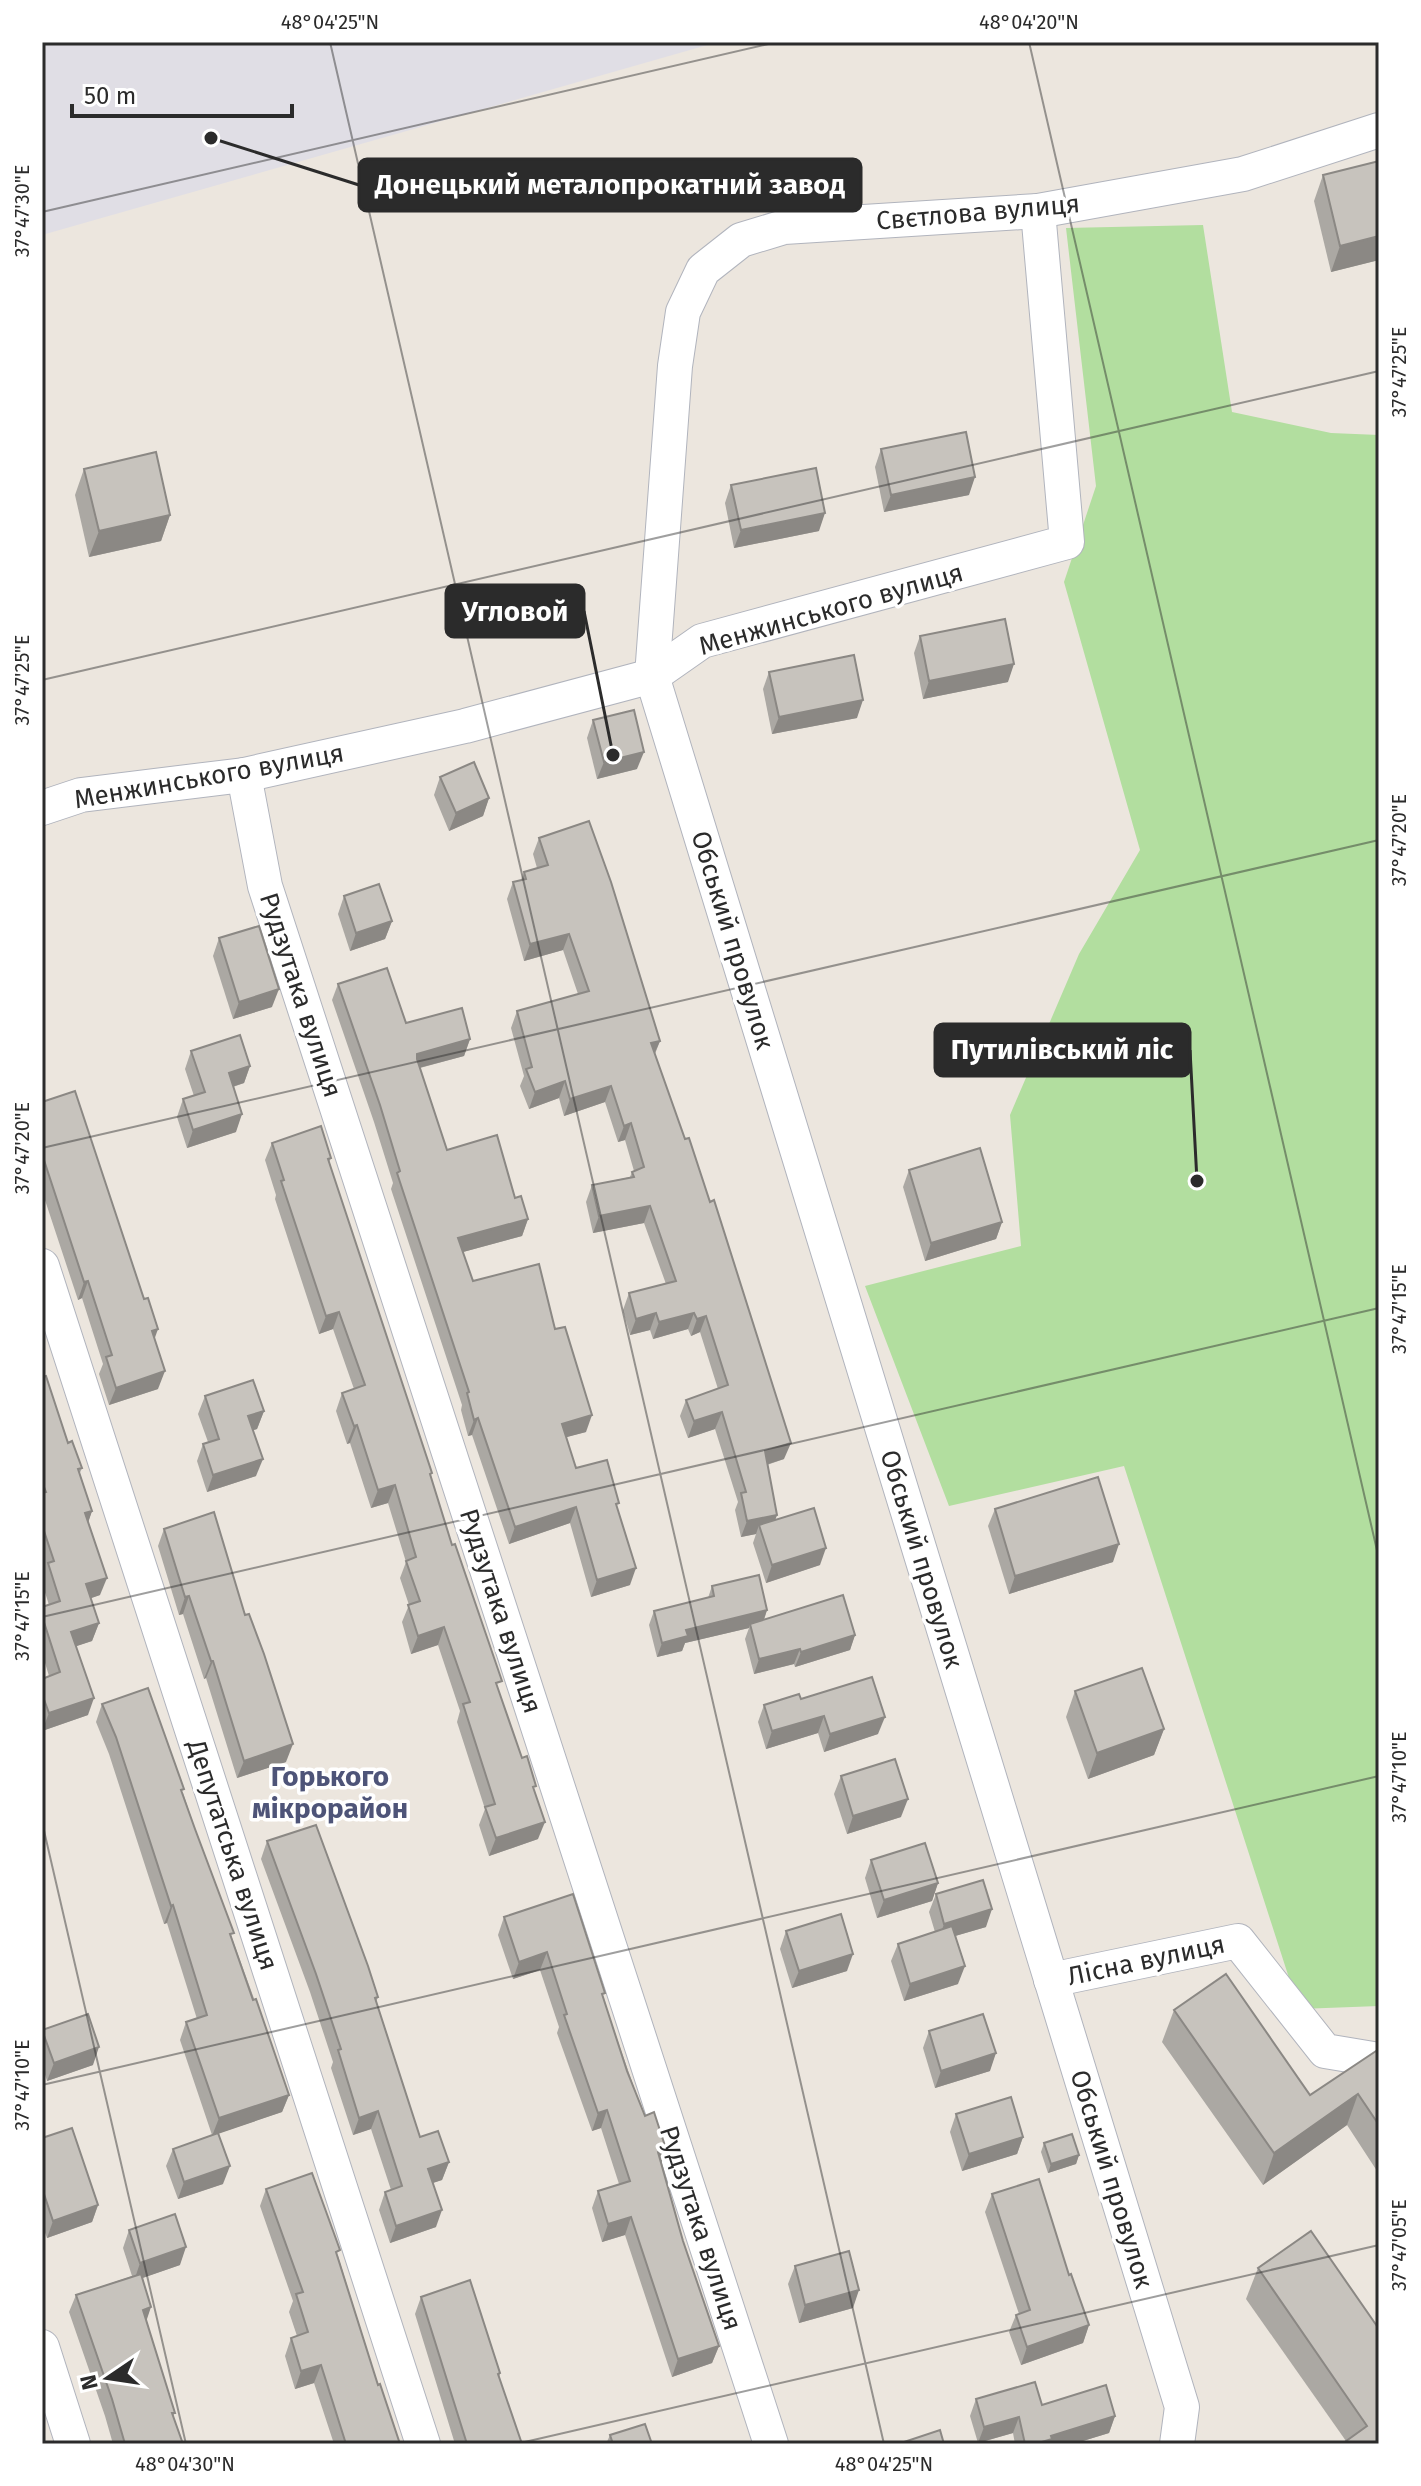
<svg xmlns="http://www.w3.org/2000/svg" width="1421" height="2486" font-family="'Fira Sans',sans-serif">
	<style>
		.industrial { fill: #e0dee5 }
		.green { fill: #b2de9f }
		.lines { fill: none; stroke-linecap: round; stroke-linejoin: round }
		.minor-casing { stroke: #b1b4bd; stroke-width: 36 }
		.minor { stroke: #fff; stroke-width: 34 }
		.wall { fill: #aba8a3 }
		.shaded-wall { fill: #8b8884 }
		.building { fill: #c7c3bd; stroke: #8b8884; stroke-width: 2 }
		.ticks { fill: none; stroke: #2b2b2b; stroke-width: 2; stroke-opacity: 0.45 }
		.labels { text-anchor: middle; stroke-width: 7; stroke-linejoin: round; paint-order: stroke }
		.street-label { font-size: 26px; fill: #2b2b2b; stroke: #fff }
		.neighbourhood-label { font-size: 28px; font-weight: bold; fill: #4e5478; stroke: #fff }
		.leader { fill: none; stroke: #2b2b2b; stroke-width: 3 }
		.callout-dot { fill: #2b2b2b; stroke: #fff; stroke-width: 3 }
		.callout { fill: #2b2b2b; stroke: #2b2b2b; stroke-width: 3 }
		.callout-label { font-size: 28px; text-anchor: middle; font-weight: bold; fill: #fff }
		.neatline { fill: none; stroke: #2b2b2b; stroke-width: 3 }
		.ticks-label { font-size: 20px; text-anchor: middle; fill: #2b2b2b }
	</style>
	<rect width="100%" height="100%" fill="#ece6de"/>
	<path class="industrial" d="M 42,42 L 718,42 L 42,235 Z"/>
	<path class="green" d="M 1203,225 L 1232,412 L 1331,433 L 1379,435 L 1379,2006 L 1299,2009 L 1124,1466 L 949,1506 L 865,1286 L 1021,1246 L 1010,1115 L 1079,954 L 1140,850 L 1064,582 L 1096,486 L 1066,228 Z"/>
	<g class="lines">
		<g class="minor-casing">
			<g id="minor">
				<path d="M 244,775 L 265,886 L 771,2444"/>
				<path d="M 42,808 L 81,795 L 244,775 L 465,726 L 652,676 L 702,641 L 1067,542 L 1038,211"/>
				<path d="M 42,1266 L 423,2444"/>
				<path d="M 1051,1980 L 1238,1941 L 1325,2051 L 1379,2060"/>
				<path d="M 42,2347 L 73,2444"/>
				<path d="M 1177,2444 L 1182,2407 L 652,676 L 675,366 L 683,312 L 703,270 L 741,240 L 784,227 L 1038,211 L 1243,174 L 1379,130"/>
			</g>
		</g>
		<use href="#minor" class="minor"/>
	</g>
	<g class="wall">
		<path d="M 1379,161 L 1379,260 L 1331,272 L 1314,201 L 1323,175 Z"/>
		<path d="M 881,449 L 969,495 L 884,512 L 875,467 Z"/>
		<path d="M 84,469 L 170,515 L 161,541 L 89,557 L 75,495 Z"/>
		<path d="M 731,485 L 819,531 L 734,548 L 725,503 Z"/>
		<path d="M 920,636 L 1008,682 L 923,699 L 914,653 Z"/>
		<path d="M 769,672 L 857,718 L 772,734 L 763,689 Z"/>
		<path d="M 593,720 L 637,769 L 597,779 L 587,738 Z"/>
		<path d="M 440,777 L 489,798 L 483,816 L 449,831 L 434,795 Z"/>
		<path d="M 539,838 L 660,1041 L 655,1054 L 784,1459 L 767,1465 L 777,1515 L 775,1520 L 820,1565 L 766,1583 L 753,1543 L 756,1534 L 741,1537 L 735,1510 L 738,1502 L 715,1429 L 688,1438 L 680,1416 L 686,1400 L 718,1389 L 700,1332 L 691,1336 L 688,1329 L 653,1339 L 650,1330 L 630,1335 L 623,1310 L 629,1293 L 666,1284 L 644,1223 L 593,1233 L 586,1202 L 592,1185 L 630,1177 L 632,1172 L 634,1171 L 625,1140 L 618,1142 L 605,1102 L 564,1116 L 559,1098 L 529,1109 L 520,1086 L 524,1076 L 511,1028 L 517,1011 L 578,994 L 563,950 L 524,961 L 507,899 L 513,882 L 521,880 L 524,872 L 537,868 L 533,854 Z"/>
		<path d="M 344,896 L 392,921 L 385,939 L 350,951 L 338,914 Z"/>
		<path d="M 219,938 L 272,1007 L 233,1019 L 213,956 Z"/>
		<path d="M 338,984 L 406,1023 L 470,1039 L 464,1056 L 420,1068 L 447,1150 L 515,1198 L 528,1219 L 522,1236 L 463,1252 L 473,1281 L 555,1329 L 586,1432 L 566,1437 L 576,1468 L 617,1509 L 630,1585 L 591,1597 L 570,1523 L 509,1544 L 472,1435 L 468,1436 L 461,1410 L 462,1405 L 391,1189 L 393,1183 L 374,1122 L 332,1000 Z"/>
		<path d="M 191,1051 L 250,1066 L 244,1083 L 233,1087 L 236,1132 L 187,1148 L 177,1117 L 183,1099 L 194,1096 L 185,1069 Z"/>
		<path d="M 42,1102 L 154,1339 L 158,1389 L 109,1405 L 99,1374 L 103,1364 L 82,1298 L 78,1300 L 42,1191 Z"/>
		<path d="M 272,1143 L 331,1158 L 329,1162 L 498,1690 L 534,1792 L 538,1839 L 489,1856 L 479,1825 L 485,1809 L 457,1722 L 460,1711 L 438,1645 L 411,1654 L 402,1622 L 409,1605 L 400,1578 L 406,1562 L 388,1503 L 371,1508 L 350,1443 L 347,1444 L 336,1411 L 342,1393 L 354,1389 L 333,1329 L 319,1334 L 275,1199 L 276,1195 L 265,1160 Z"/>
		<path d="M 909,1170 L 1002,1222 L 996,1239 L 925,1261 L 903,1187 Z"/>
		<path d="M 42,1377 L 68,1443 L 82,1468 L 79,1475 L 92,1511 L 88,1522 L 100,1595 L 91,1598 L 99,1623 L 92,1641 L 76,1646 L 88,1715 L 42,1731 L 42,1679 L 49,1676 L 42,1653 L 42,1607 L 49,1605 L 42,1583 L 42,1578 L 45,1570 L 42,1562 Z"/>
		<path d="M 205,1396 L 264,1411 L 257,1429 L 253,1430 L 256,1476 L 207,1492 L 197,1461 L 203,1444 L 208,1442 L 198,1414 Z"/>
		<path d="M 995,1509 L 1113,1562 L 1009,1594 L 988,1526 Z"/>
		<path d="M 164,1529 L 286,1762 L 237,1778 L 206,1678 L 204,1679 L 183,1614 L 179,1615 L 158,1546 Z"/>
		<path d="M 712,1586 L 767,1610 L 764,1620 L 855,1635 L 850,1650 L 795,1667 L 794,1664 L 754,1674 L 745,1639 L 749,1628 L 685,1643 L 682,1651 L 657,1657 L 649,1625 L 654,1611 L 708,1598 Z"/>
		<path d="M 1075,1691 L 1164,1729 L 1154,1755 L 1088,1779 L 1066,1717 Z"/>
		<path d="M 801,1699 L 878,1734 L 824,1752 L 818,1733 L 766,1749 L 758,1722 L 764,1705 Z"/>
		<path d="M 102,1704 L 183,1793 L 232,1938 L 289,2095 L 282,2112 L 219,2133 L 223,2184 L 178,2199 L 166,2166 L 173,2149 L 212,2135 L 180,2040 L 186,2022 L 197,2019 L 167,1923 L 164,1924 L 109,1754 L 96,1722 Z"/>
		<path d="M 841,1776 L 901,1817 L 847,1834 L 834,1794 Z"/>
		<path d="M 267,1841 L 378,1997 L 376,2002 L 420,2137 L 449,2162 L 442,2180 L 432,2183 L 436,2227 L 390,2243 L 379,2210 L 385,2192 L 391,2190 L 371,2129 L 353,2135 L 331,2068 L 333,2062 L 310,1992 L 261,1859 Z"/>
		<path d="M 871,1860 L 938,1883 L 932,1901 L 877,1918 L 865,1878 Z"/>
		<path d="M 936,1894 L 986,1927 L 955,1936 L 958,1984 L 904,2001 L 891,1961 L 898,1944 L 935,1932 L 929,1912 Z"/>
		<path d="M 504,1917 L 603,1999 L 661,2164 L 683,2241 L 719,2346 L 712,2363 L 672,2377 L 625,2235 L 602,2242 L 592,2208 L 598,2191 L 619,2184 L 601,2128 L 592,2131 L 557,2033 L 559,2027 L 540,1970 L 513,1979 L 498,1935 Z"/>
		<path d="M 786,1931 L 847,1971 L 792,1988 L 780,1949 Z"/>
		<path d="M 1174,2010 L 1310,2095 L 1379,2049 L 1379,2174 L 1347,2125 L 1263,2185 L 1162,2042 Z"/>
		<path d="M 42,2030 L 93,2065 L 47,2081 L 42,2065 Z"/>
		<path d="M 929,2031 L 990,2071 L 935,2088 L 923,2048 Z"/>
		<path d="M 956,2114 L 1023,2137 L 1017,2154 L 962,2171 L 950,2132 Z"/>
		<path d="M 42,2138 L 98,2205 L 92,2222 L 47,2238 L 42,2224 Z"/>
		<path d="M 1044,2143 L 1079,2155 L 1076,2164 L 1048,2173 L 1041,2152 Z"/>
		<path d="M 266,2189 L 338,2256 L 378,2385 L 400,2444 L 334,2444 L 314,2383 L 295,2389 L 285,2356 L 291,2338 L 297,2336 L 289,2312 L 293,2301 L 260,2206 Z"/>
		<path d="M 992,2194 L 1069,2275 L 1089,2325 L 1083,2343 L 1021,2365 L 1009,2332 L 1016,2315 L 1019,2314 L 985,2212 Z"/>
		<path d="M 129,2230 L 180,2265 L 142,2278 L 146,2321 L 175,2413 L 173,2416 L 183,2444 L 113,2444 L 105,2416 L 69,2312 L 76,2295 L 132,2276 L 123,2248 Z"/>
		<path d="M 795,2266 L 853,2308 L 799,2323 L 788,2284 Z"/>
		<path d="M 1258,2268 L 1379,2329 L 1379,2444 L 1346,2441 L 1246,2299 Z"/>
		<path d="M 421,2297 L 500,2373 L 499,2378 L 522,2444 L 455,2444 L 415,2314 Z"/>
		<path d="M 976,2399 L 1042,2405 L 1115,2416 L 1109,2433 L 1073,2444 L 1015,2444 L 1013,2433 L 978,2443 L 970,2416 Z"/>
		<path d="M 610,2435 L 652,2444 L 606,2444 Z"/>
	</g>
	<g class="shaded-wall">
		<path d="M 1379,236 L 1379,260 L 1331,272 L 1340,246 Z"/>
		<path d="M 975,477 L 969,495 L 884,512 L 891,495 Z"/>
		<path d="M 825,513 L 819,531 L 734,548 L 741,530 Z"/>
		<path d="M 170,515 L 161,541 L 89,557 L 99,531 Z"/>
		<path d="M 1014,664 L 1008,682 L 923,699 L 929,681 Z"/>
		<path d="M 863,700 L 857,718 L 772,734 L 779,717 Z"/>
		<path d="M 644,752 L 637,769 L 597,779 L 604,762 Z"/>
		<path d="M 489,798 L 483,816 L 449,831 L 456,813 Z"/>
		<path d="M 392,921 L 385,939 L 350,951 L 356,933 Z"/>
		<path d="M 569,934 L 563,950 L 524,961 L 530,944 Z"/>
		<path d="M 279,989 L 272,1007 L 233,1019 L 239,1002 Z"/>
		<path d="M 470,1039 L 464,1056 L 411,1070 L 417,1054 Z"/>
		<path d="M 660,1041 L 653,1057 L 651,1043 Z"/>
		<path d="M 250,1066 L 244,1083 L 222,1090 L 229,1073 Z"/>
		<path d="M 565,1081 L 559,1098 L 529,1109 L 535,1092 Z"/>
		<path d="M 611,1086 L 605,1102 L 564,1116 L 570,1099 Z"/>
		<path d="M 242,1114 L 236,1132 L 187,1148 L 193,1130 Z"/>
		<path d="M 631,1123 L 625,1140 L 618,1142 L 624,1126 Z"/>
		<path d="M 650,1206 L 644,1223 L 593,1233 L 599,1216 Z"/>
		<path d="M 528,1219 L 522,1236 L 452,1255 L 458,1238 Z"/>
		<path d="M 1002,1222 L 996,1239 L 925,1261 L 931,1243 Z"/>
		<path d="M 88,1281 L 82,1298 L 78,1300 L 84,1282 Z"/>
		<path d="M 339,1312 L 333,1329 L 319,1334 L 326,1316 Z"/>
		<path d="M 656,1313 L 650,1330 L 630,1335 L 636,1319 Z"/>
		<path d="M 694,1313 L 688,1329 L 653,1339 L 659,1322 Z"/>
		<path d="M 706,1316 L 700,1332 L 691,1336 L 697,1319 Z"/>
		<path d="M 158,1329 L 152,1346 L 152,1331 Z"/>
		<path d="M 165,1371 L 158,1389 L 109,1405 L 116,1388 Z"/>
		<path d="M 264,1411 L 257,1429 L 242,1434 L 248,1416 Z"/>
		<path d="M 722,1412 L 715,1429 L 688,1438 L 694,1421 Z"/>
		<path d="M 592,1415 L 586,1432 L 556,1440 L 562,1424 Z"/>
		<path d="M 478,1418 L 472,1435 L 468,1436 L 474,1420 Z"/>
		<path d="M 357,1425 L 350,1443 L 347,1444 L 354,1426 Z"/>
		<path d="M 791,1443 L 784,1459 L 759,1467 L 765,1451 Z"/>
		<path d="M 263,1459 L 256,1476 L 207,1492 L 213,1475 Z"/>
		<path d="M 395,1485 L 388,1503 L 371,1508 L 378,1490 Z"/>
		<path d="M 576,1507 L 570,1523 L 509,1544 L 515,1527 Z"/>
		<path d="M 92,1511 L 86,1529 L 85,1513 Z"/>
		<path d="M 777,1515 L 771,1531 L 759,1525 L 756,1534 L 741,1537 L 747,1521 Z"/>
		<path d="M 1119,1544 L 1113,1562 L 1009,1594 L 1015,1576 Z"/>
		<path d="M 826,1548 L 820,1565 L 766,1583 L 772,1565 Z"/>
		<path d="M 636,1568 L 630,1585 L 591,1597 L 597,1580 Z"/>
		<path d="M 107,1578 L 100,1595 L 80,1602 L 86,1584 Z"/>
		<path d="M 189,1596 L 183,1614 L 179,1615 L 185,1597 Z"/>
		<path d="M 767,1610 L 762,1625 L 750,1624 L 749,1628 L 685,1643 L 682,1651 L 657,1657 L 662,1643 L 686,1630 Z"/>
		<path d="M 99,1623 L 92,1641 L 65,1650 L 71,1632 Z"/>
		<path d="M 444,1627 L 438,1645 L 411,1654 L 418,1636 Z"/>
		<path d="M 855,1635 L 850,1650 L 795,1667 L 801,1652 Z"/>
		<path d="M 800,1649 L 794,1664 L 754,1674 L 759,1659 Z"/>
		<path d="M 211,1661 L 213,1661 L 206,1678 L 204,1679 Z"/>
		<path d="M 94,1698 L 88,1715 L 42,1731 L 49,1713 Z"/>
		<path d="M 824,1716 L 818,1733 L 766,1749 L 772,1731 Z"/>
		<path d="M 885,1717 L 878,1734 L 824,1752 L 830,1734 Z"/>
		<path d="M 1164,1729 L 1154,1755 L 1088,1779 L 1097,1753 Z"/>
		<path d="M 293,1744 L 286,1762 L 237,1778 L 244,1761 Z"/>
		<path d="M 908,1799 L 901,1817 L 847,1834 L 853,1816 Z"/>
		<path d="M 545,1822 L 538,1839 L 489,1856 L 496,1838 Z"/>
		<path d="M 938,1883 L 932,1901 L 877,1918 L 884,1900 Z"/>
		<path d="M 173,1905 L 167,1923 L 164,1924 L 171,1906 Z"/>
		<path d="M 992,1909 L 986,1927 L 938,1941 L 944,1924 Z"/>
		<path d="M 547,1952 L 540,1970 L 513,1979 L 519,1962 Z"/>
		<path d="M 853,1954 L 847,1971 L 792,1988 L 799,1971 Z"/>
		<path d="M 965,1966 L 958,1984 L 904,2001 L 910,1984 Z"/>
		<path d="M 99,2047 L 93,2065 L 47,2081 L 54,2063 Z"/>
		<path d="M 996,2053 L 990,2071 L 935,2088 L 941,2071 Z"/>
		<path d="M 1358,2094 L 1347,2125 L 1263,2185 L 1274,2153 Z"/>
		<path d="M 289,2095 L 282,2112 L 212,2136 L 219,2118 Z"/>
		<path d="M 607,2110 L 601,2128 L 592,2131 L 598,2113 Z"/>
		<path d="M 378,2111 L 371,2129 L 353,2135 L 359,2118 Z"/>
		<path d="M 1023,2137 L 1017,2154 L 962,2171 L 969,2154 Z"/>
		<path d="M 666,2149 L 660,2167 L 658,2152 Z"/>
		<path d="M 1079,2155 L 1076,2164 L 1048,2173 L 1051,2164 Z"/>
		<path d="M 449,2162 L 442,2180 L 421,2187 L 428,2169 Z"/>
		<path d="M 230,2166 L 223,2184 L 178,2199 L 184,2182 Z"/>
		<path d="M 98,2205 L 92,2222 L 47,2238 L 53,2221 Z"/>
		<path d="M 442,2210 L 436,2227 L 390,2243 L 396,2226 Z"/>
		<path d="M 631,2217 L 625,2235 L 602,2242 L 608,2224 Z"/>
		<path d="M 186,2247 L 180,2265 L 134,2281 L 140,2263 Z"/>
		<path d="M 859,2290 L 853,2308 L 799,2323 L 805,2305 Z"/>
		<path d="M 151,2307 L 145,2325 L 143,2310 Z"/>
		<path d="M 1089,2325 L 1083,2343 L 1021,2365 L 1027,2347 Z"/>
		<path d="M 719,2346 L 712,2363 L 672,2377 L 678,2359 Z"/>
		<path d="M 321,2365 L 314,2383 L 295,2389 L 301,2371 Z"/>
		<path d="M 1115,2416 L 1109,2433 L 1073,2444 L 1025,2444 Z"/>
		<path d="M 1019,2417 L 1013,2433 L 978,2443 L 984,2427 Z"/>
	</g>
	<g class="building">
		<path d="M 1379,161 L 1379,236 L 1340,246 L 1323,175 Z"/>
		<path d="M 966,432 L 975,477 L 891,495 L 881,449 Z"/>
		<path d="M 156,452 L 170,515 L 99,531 L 84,469 Z"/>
		<path d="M 816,468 L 825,513 L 741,530 L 731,485 Z"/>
		<path d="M 1005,619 L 1014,664 L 929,681 L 920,636 Z"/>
		<path d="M 854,655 L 863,700 L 779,717 L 769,672 Z"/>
		<path d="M 634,710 L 644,752 L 604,762 L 593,720 Z"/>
		<path d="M 474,762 L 489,798 L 456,813 L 440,777 Z"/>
		<path d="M 589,821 L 611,882 L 660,1041 L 651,1043 L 685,1139 L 689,1138 L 710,1202 L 714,1200 L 791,1443 L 765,1451 L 777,1515 L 747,1521 L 741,1493 L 746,1492 L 722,1412 L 694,1421 L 686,1400 L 728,1385 L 706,1316 L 697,1319 L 694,1313 L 659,1322 L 656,1313 L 636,1319 L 629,1293 L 676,1281 L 650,1206 L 599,1216 L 592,1185 L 634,1177 L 632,1172 L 644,1167 L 631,1123 L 624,1126 L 611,1086 L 570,1099 L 565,1081 L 535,1092 L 526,1069 L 532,1067 L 517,1011 L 589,991 L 569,934 L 530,944 L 513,882 L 526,879 L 524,872 L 548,865 L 539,838 Z"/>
		<path d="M 379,884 L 392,921 L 356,933 L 344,896 Z"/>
		<path d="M 259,926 L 279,989 L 239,1002 L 219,938 Z"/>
		<path d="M 387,968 L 406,1023 L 462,1008 L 470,1039 L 417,1054 L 417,1059 L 447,1150 L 497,1135 L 515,1198 L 521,1196 L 528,1219 L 458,1238 L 473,1281 L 539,1264 L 555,1329 L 565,1327 L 592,1415 L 562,1424 L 576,1468 L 607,1460 L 619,1503 L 616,1504 L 636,1568 L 597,1580 L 576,1507 L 515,1527 L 478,1418 L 474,1420 L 467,1393 L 469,1392 L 397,1173 L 400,1171 L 380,1105 L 338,984 Z"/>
		<path d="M 240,1035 L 250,1066 L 229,1073 L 242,1114 L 193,1130 L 183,1099 L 205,1092 L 191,1051 Z"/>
		<path d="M 75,1091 L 144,1299 L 148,1298 L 158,1329 L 152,1331 L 165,1371 L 116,1388 L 106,1357 L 112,1355 L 88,1281 L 84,1282 L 42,1154 L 42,1102 Z"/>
		<path d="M 321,1126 L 331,1158 L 328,1159 L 432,1473 L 430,1474 L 452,1545 L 455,1544 L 502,1681 L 496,1683 L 522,1758 L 527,1756 L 536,1786 L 533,1787 L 545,1822 L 496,1838 L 485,1807 L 495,1804 L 463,1704 L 470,1702 L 444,1627 L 418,1636 L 408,1605 L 420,1601 L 406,1561 L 416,1557 L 395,1485 L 378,1490 L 357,1425 L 354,1426 L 342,1393 L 365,1385 L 339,1312 L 326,1316 L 281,1181 L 284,1180 L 272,1143 Z"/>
		<path d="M 980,1148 L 1002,1222 L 931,1243 L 909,1170 Z"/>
		<path d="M 46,1376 L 68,1443 L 72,1441 L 82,1468 L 78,1469 L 92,1511 L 85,1513 L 107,1578 L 86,1584 L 99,1623 L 71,1632 L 94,1698 L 49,1713 L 42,1694 L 42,1679 L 60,1672 L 42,1616 L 42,1607 L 60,1601 L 48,1563 L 54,1561 L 42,1525 L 42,1493 L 46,1492 L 42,1482 L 42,1377 Z"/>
		<path d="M 253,1380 L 264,1411 L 248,1416 L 263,1459 L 213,1475 L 203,1444 L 219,1439 L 205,1396 Z"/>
		<path d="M 1098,1477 L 1119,1544 L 1015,1576 L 995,1509 Z"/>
		<path d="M 814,1508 L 826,1548 L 772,1565 L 759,1525 Z"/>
		<path d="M 214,1512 L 245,1615 L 249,1614 L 264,1654 L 293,1744 L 244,1761 L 213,1661 L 211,1661 L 189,1596 L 185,1597 L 164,1529 Z"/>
		<path d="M 759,1575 L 767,1610 L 686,1630 L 688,1636 L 662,1643 L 654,1611 L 714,1596 L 712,1586 Z"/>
		<path d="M 843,1595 L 855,1635 L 801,1652 L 800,1649 L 759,1659 L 750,1624 Z"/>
		<path d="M 1142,1668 L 1164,1729 L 1097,1753 L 1075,1691 Z"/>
		<path d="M 872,1677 L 885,1717 L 830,1734 L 824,1716 L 772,1731 L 764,1705 L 799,1694 L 801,1699 Z"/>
		<path d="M 148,1688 L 184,1789 L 181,1790 L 195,1829 L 234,1933 L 230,1934 L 253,2000 L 256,1999 L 289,2095 L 219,2118 L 186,2022 L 207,2015 L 173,1905 L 171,1906 L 116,1737 L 102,1704 Z"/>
		<path d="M 895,1759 L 908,1799 L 853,1816 L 841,1776 Z"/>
		<path d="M 316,1825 L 368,1966 L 378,1997 L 375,1998 L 420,2137 L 438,2131 L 449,2162 L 428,2169 L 442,2210 L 396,2226 L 385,2192 L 402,2186 L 378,2111 L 359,2118 L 338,2050 L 341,2049 L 316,1974 L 267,1841 Z"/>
		<path d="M 925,1843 L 938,1883 L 884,1900 L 871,1860 Z"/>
		<path d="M 983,1880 L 992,1909 L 944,1924 L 936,1894 Z"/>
		<path d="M 573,1894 L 605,1993 L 602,1994 L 627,2071 L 645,2116 L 654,2112 L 666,2149 L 658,2152 L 683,2241 L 719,2346 L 678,2359 L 631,2217 L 608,2224 L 598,2191 L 630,2181 L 607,2110 L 598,2113 L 564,2015 L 567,2014 L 547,1952 L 519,1962 L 504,1917 Z"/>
		<path d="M 841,1914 L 853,1954 L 799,1971 L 786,1931 Z"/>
		<path d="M 952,1926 L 965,1966 L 910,1984 L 898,1944 Z"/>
		<path d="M 1226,1974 L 1310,2095 L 1379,2049 L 1379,2125 L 1358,2094 L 1274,2153 L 1174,2010 Z"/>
		<path d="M 88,2014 L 99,2047 L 54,2063 L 42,2030 Z"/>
		<path d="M 983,2014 L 996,2053 L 941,2071 L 929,2031 Z"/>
		<path d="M 1011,2097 L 1023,2137 L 969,2154 L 956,2114 Z"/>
		<path d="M 72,2128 L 98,2205 L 53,2221 L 42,2188 L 42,2138 Z"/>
		<path d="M 218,2133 L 230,2166 L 184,2182 L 173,2149 Z"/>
		<path d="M 1072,2134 L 1079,2155 L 1051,2164 L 1044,2143 Z"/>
		<path d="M 312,2173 L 340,2250 L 336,2252 L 378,2385 L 380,2384 L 400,2444 L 346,2444 L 321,2365 L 301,2371 L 291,2338 L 308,2332 L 296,2294 L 303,2292 L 266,2189 Z"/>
		<path d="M 1039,2179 L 1069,2275 L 1071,2274 L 1089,2325 L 1027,2347 L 1016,2315 L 1030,2310 L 992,2194 Z"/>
		<path d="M 175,2214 L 186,2247 L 140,2263 L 129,2230 Z"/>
		<path d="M 1311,2231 L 1379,2329 L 1379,2444 L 1342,2444 L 1367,2426 L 1258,2268 Z"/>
		<path d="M 849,2251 L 859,2290 L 805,2305 L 795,2266 Z"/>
		<path d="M 141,2274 L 151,2307 L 143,2310 L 175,2413 L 172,2413 L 183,2444 L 125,2444 L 112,2399 L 76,2295 Z"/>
		<path d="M 470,2280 L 500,2373 L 498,2374 L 522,2444 L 467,2444 L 421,2297 Z"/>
		<path d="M 1035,2382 L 1042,2405 L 1106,2385 L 1115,2416 L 1051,2436 L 1052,2439 L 1035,2444 L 1025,2444 L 1019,2417 L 984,2427 L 976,2399 Z"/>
		<path d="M 645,2424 L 652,2444 L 613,2444 L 610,2435 Z"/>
		<path d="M 940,2430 L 944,2444 L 901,2444 L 901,2443 Z"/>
	</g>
	<path class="ticks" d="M 330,42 L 884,2444M 1029,42 L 1379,1559M 42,212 L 777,42M 42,680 L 1379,371M 42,1148 L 1379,840M 42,1617 L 1379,1308M 42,1822 L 186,2444M 42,2085 L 1379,1776M 516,2444 L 1379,2245"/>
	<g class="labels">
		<g class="street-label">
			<text transform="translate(978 212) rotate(-5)" y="9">Свєтлова вулиця</text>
			<text transform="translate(831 609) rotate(-16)" y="9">Менжинського вулиця</text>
			<text transform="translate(209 776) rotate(-10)" y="9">Менжинського вулиця</text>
			<text transform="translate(733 940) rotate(73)" y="9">Обський провулок</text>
			<text transform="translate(301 995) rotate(72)" y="9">Рудзутака вулиця</text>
			<text transform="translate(922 1559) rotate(73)" y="9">Обський провулок</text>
			<text transform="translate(501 1611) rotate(72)" y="9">Рудзутака вулиця</text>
			<text transform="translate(233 1855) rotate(72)" y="9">Депутатська вулиця</text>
			<text transform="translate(1146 1960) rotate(-12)" y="9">Лісна вулиця</text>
			<text transform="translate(1112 2179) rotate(73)" y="9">Обський провулок</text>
			<text transform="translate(701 2228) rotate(72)" y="9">Рудзутака вулиця</text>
		</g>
		<g class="neighbourhood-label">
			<text x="330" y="1786">Горького<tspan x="330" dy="32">мікрорайон</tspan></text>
		</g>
	</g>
	<path class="leader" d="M211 138L359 185M613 755L584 611M1197 1181L1190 1050"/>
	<g class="callout-dot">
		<circle cx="211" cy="138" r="8"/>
		<circle cx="613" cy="755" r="8"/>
		<circle cx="1197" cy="1181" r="8"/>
	</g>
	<g class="callout">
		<rect x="359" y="159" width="502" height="52" rx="8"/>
		<rect x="446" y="585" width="138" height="52" rx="8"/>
		<rect x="935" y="1024" width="255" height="52" rx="8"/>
	</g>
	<g class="callout-label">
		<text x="610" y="194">Донецький металопрокатний завод</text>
		<text x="515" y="621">Угловой</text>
		<text x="1062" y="1059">Путилівський ліс</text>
	</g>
	<rect width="1421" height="2486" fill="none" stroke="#ffffff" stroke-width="88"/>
	<g transform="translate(108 2378) rotate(257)" stroke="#ffffff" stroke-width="6" paint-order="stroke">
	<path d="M0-6L14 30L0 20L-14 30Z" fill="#2b2b2b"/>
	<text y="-12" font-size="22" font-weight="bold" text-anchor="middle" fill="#2b2b2b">N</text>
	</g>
	<path d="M72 104v12h220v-12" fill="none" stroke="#2b2b2b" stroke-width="4"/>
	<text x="84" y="104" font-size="24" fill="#2b2b2b" stroke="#ffffff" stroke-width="6" paint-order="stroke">50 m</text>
	<rect x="44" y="44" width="1333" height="2398" class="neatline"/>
	<g class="ticks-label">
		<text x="330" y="29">48°04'25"N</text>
		<text x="1029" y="29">48°04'20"N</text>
		<text transform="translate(22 211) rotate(-90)" y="7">37°47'30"E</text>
		<text transform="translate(1399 372) rotate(-90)" y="7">37°47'25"E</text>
		<text transform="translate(22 680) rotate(-90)" y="7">37°47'25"E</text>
		<text transform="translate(1399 840) rotate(-90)" y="7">37°47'20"E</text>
		<text transform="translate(22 1148) rotate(-90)" y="7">37°47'20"E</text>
		<text transform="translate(1399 1309) rotate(-90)" y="7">37°47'15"E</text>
		<text transform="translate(22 1616) rotate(-90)" y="7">37°47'15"E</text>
		<text transform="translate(1399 1777) rotate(-90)" y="7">37°47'10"E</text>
		<text transform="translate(22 2085) rotate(-90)" y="7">37°47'10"E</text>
		<text transform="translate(1399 2245) rotate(-90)" y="7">37°47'05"E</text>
		<text x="185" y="2471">48°04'30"N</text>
		<text x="884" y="2471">48°04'25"N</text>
	</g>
</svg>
